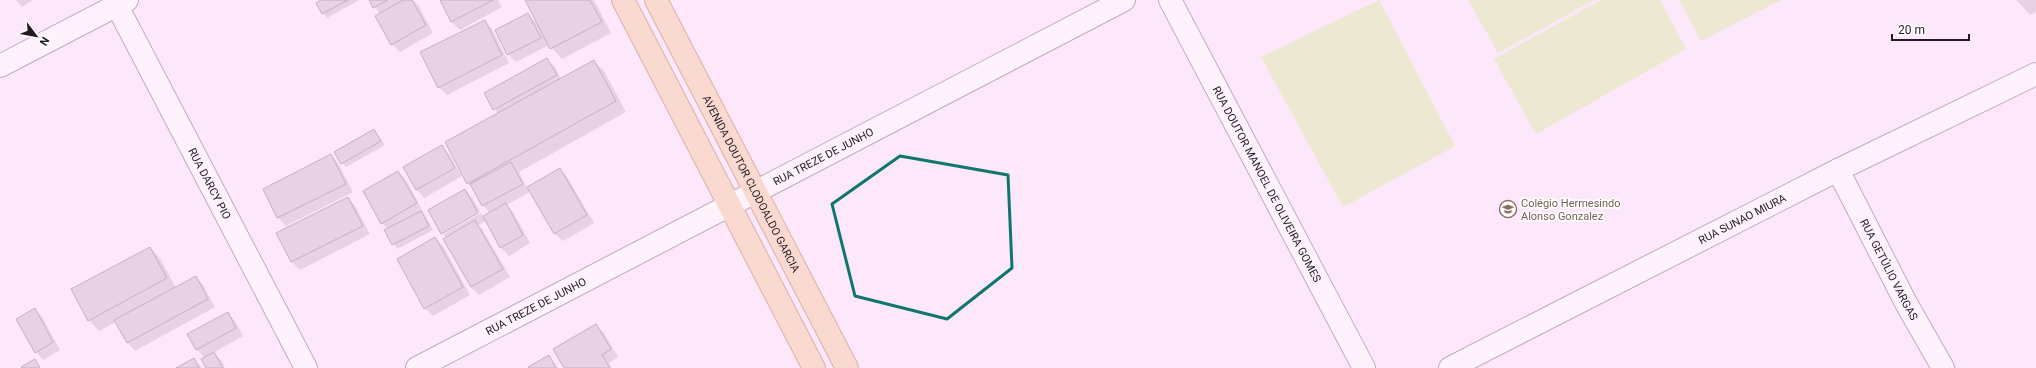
<svg xmlns="http://www.w3.org/2000/svg" width="2036" height="368" font-family="Roboto,sans-serif">
	<style>
		.green { fill: #dae9a1 }
		.shadow { fill: #0003 }
		.building { fill: #cfb5cc; stroke: #836b81 }
		.lines { fill: none; stroke-linecap: round; stroke-linejoin: round }
		.minor-casing { stroke: #796176; stroke-width: 24 }
		.major-casing { stroke: #a67248; stroke-width: 24 }
		.minor { stroke: #fff; stroke-width: 22 }
		.major { stroke: #f4c79d; stroke-width: 22 }
		.marked { fill: none; stroke: #0f766e; stroke-width: 3; stroke-linejoin: round }
		.labels { text-anchor: middle; stroke-width: 3.5; stroke-linejoin: round; paint-order: stroke }
		.street-label { font-size: 11px; fill: #231922; stroke: #fff }
		.education-label { font-size: 11px; fill: #785e54; stroke: #fff; text-anchor: start }
	</style>
	<rect width="100%" height="100%" fill="#fde7fa"/>
	<g class="green">
		<path d="M 1379,0 L 1455,146 L 1343,207 L 1261,57 Z"/>
		<path d="M 1468,0 L 1594,0 L 1498,53 Z"/>
		<path d="M 1601,0 L 1660,0 L 1686,49 L 1536,134 L 1494,59 Z"/>
		<path d="M 1679,0 L 1781,0 L 1701,41 Z"/>
	</g>
	<g class="shadow">
		<path d="M 16,0 L 33,0 L 22,7 Z"/>
		<path d="M 323,0 L 359,0 L 327,18 L 317,3 Z"/>
		<path d="M 370,0 L 413,0 L 418,5 L 433,33 L 400,52 L 392,44 L 380,14 Z"/>
		<path d="M 441,0 L 498,0 L 502,7 L 460,30 L 452,22 Z"/>
		<path d="M 526,0 L 594,0 L 611,33 L 562,59 L 549,45 L 516,62 L 508,54 L 527,14 L 538,25 Z"/>
		<path d="M 2016,0 L 2036,0 L 2036,12 L 2030,15 Z"/>
		<path d="M 484,21 L 492,29 L 509,63 L 447,95 L 439,87 Z"/>
		<path d="M 547,60 L 555,67 L 561,79 L 593,61 L 604,71 L 626,112 L 519,172 L 527,188 L 560,169 L 567,177 L 594,223 L 563,241 L 555,234 L 530,192 L 506,205 L 513,212 L 530,243 L 509,256 L 501,248 L 486,221 L 478,225 L 482,229 L 510,277 L 479,295 L 471,287 L 447,238 L 442,233 L 465,190 L 472,198 L 480,211 L 443,232 L 443,234 L 481,213 L 483,217 L 490,213 L 483,205 L 474,189 L 468,183 L 498,114 L 485,93 Z"/>
		<path d="M 374,130 L 385,145 L 346,167 L 342,163 Z"/>
		<path d="M 441,146 L 449,154 L 462,176 L 424,198 L 417,190 Z"/>
		<path d="M 331,155 L 338,163 L 353,192 L 286,226 L 278,218 L 264,189 Z"/>
		<path d="M 398,172 L 406,180 L 433,230 L 397,249 L 385,231 L 388,229 L 382,223 Z"/>
		<path d="M 348,198 L 355,206 L 370,234 L 300,270 L 292,262 L 278,234 Z"/>
		<path d="M 435,238 L 443,246 L 470,295 L 433,316 L 425,308 Z"/>
		<path d="M 150,248 L 160,258 L 176,288 L 196,277 L 203,285 L 215,307 L 135,351 L 128,343 L 116,322 L 99,331 L 89,320 Z"/>
		<path d="M 34,309 L 42,317 L 60,350 L 43,360 L 36,352 Z"/>
		<path d="M 228,313 L 235,321 L 243,336 L 213,353 L 222,361 L 225,368 L 207,368 L 205,358 L 197,350 L 188,335 Z"/>
		<path d="M 596,325 L 604,333 L 618,357 L 609,363 L 612,368 L 565,368 Z"/>
		<path d="M 549,356 L 558,368 L 530,368 Z"/>
		<path d="M 194,359 L 202,368 L 178,368 Z"/>
	</g>
	<g class="building">
		<path d="M 321,0 L 348,0 L 322,14 L 316,3 Z"/>
		<path d="M 369,0 L 388,0 L 373,8 Z"/>
		<path d="M 403,0 L 412,0 L 426,25 L 391,45 L 375,16 Z"/>
		<path d="M 440,0 L 493,0 L 451,22 Z"/>
		<path d="M 525,0 L 590,0 L 602,22 L 550,49 Z"/>
		<path d="M 528,13 L 541,38 L 507,55 L 495,30 Z"/>
		<path d="M 485,20 L 502,55 L 438,88 L 420,52 Z"/>
		<path d="M 547,58 L 557,75 L 493,110 L 484,93 Z"/>
		<path d="M 594,60 L 616,101 L 467,184 L 445,142 Z"/>
		<path d="M 374,129 L 381,141 L 341,164 L 334,152 Z"/>
		<path d="M 442,145 L 455,168 L 416,190 L 403,167 Z"/>
		<path d="M 331,154 L 346,184 L 277,218 L 263,189 Z"/>
		<path d="M 511,162 L 523,184 L 482,206 L 470,184 Z"/>
		<path d="M 560,168 L 587,215 L 554,234 L 527,187 Z"/>
		<path d="M 398,171 L 417,203 L 381,224 L 363,191 Z"/>
		<path d="M 465,189 L 478,213 L 441,234 L 428,210 Z"/>
		<path d="M 348,197 L 363,226 L 291,262 L 276,233 Z"/>
		<path d="M 506,203 L 523,235 L 500,248 L 483,216 Z"/>
		<path d="M 421,211 L 429,226 L 392,245 L 384,230 Z"/>
		<path d="M 475,220 L 503,269 L 471,287 L 443,239 Z"/>
		<path d="M 435,237 L 463,287 L 424,309 L 397,259 Z"/>
		<path d="M 150,247 L 167,278 L 88,321 L 71,289 Z"/>
		<path d="M 196,276 L 208,299 L 127,343 L 114,320 Z"/>
		<path d="M 35,308 L 53,342 L 35,353 L 16,319 Z"/>
		<path d="M 228,312 L 236,328 L 196,350 L 187,334 Z"/>
		<path d="M 596,324 L 611,349 L 602,355 L 610,368 L 564,368 L 553,349 Z"/>
		<path d="M 214,352 L 223,368 L 206,368 L 201,359 Z"/>
		<path d="M 549,355 L 556,368 L 529,368 L 528,367 Z"/>
		<path d="M 194,358 L 199,368 L 176,368 Z"/>
		<path d="M 35,359 L 40,368 L 22,368 L 21,367 Z"/>
	</g>
	<g class="lines">
		<g class="minor-casing">
			<g id="minor">
				<path id="s1" d="M 114,0 L 306,368"/>
				<path id="s2" d="M 1170,0 L 1364,368"/>
				<path d="M 0,66 L 127,0"/>
				<path id="s3" d="M 1838,170 L 1906,303 L 1943,368"/>
				<path id="s4" d="M 417,368 L 1124,0"/>
				<path id="s5" d="M 1450,368 L 1838,170 L 2036,74"/>
			</g>
		</g>
		<g class="major-casing">
			<g id="major">
				<path d="M 623,0 L 814,368"/>
				<path id="s6" d="M 656,0 L 847,368"/>
			</g>
		</g>
		<use href="#minor" class="minor"/>
		<use href="#major" class="major"/>
	</g>
	<path d="M0 0H2036V368H0ZM 900,156 L 1008,175 L 1012,268 L 947,319 L 855,296 L 832,204 Z" fill="#fde7fa" fill-opacity=".55" fill-rule="evenodd"/>
	<path class="marked" d="M 900,156 L 1008,175 L 1012,268 L 947,319 L 855,296 L 832,204 Z"/>
	<defs>
		<g id="school-ring" transform="scale(0.9)"><circle r="9.5" fill="#fff" stroke="#8d6e63" stroke-width="1.5"/><path d="M0-5L7-2L0 1L-7-2ZM-4 1L0 2.5L4 1V4Q0 6-4 4Z" fill="#8d6e63"/></g>
	</defs>
	<g fill-rule="evenodd">
		<use href="#school-ring" x="1508" y="209"/>
	</g>
	<g class="labels">
		<g class="street-label">
			<text dy="4" stroke="none"><textPath href="#s4" startOffset="458">RUA TREZE DE JUNHO</textPath></text>
			<text dy="4" stroke="none"><textPath href="#s1" startOffset="207">RUA DARCY PIO</textPath></text>
			<text dy="4" stroke="none"><textPath href="#s6" startOffset="207">AVENIDA DOUTOR CLODOALDO GARCIA</textPath></text>
			<text dy="4" stroke="none"><textPath href="#s2" startOffset="208">RUA DOUTOR MANOEL DE OLIVEIRA GOMES</textPath></text>
			<text dy="4" stroke="none"><textPath href="#s5" startOffset="328">RUA SUNAO MIURA</textPath></text>
			<text dy="4" stroke="none"><textPath href="#s3" startOffset="112">RUA GETÚLIO VARGAS</textPath></text>
			<text dy="4" stroke="none"><textPath href="#s4" startOffset="134">RUA TREZE DE JUNHO</textPath></text>
		</g>
		<g class="education-label">
			<text x="1521" y="207">Colégio Hermesindo<tspan x="1521" dy="13">Alonso Gonzalez</tspan></text>
		</g>
	</g>
	<g transform="translate(36 36) rotate(122)" stroke="#ffffff" stroke-width="3" paint-order="stroke">
	<path d="M0-3L7 15L0 10L-7 15Z" fill="#231922"/>
	<text y="-6" font-size="11" font-weight="bold" text-anchor="middle" fill="#231922">N</text>
	</g>
	<path d="M1892 34v6h77v-6" fill="none" stroke="#231922" stroke-width="2"/>
	<text x="1898" y="34" font-size="12" fill="#231922" stroke="#ffffff" stroke-width="3" paint-order="stroke">20 m</text>
</svg>
